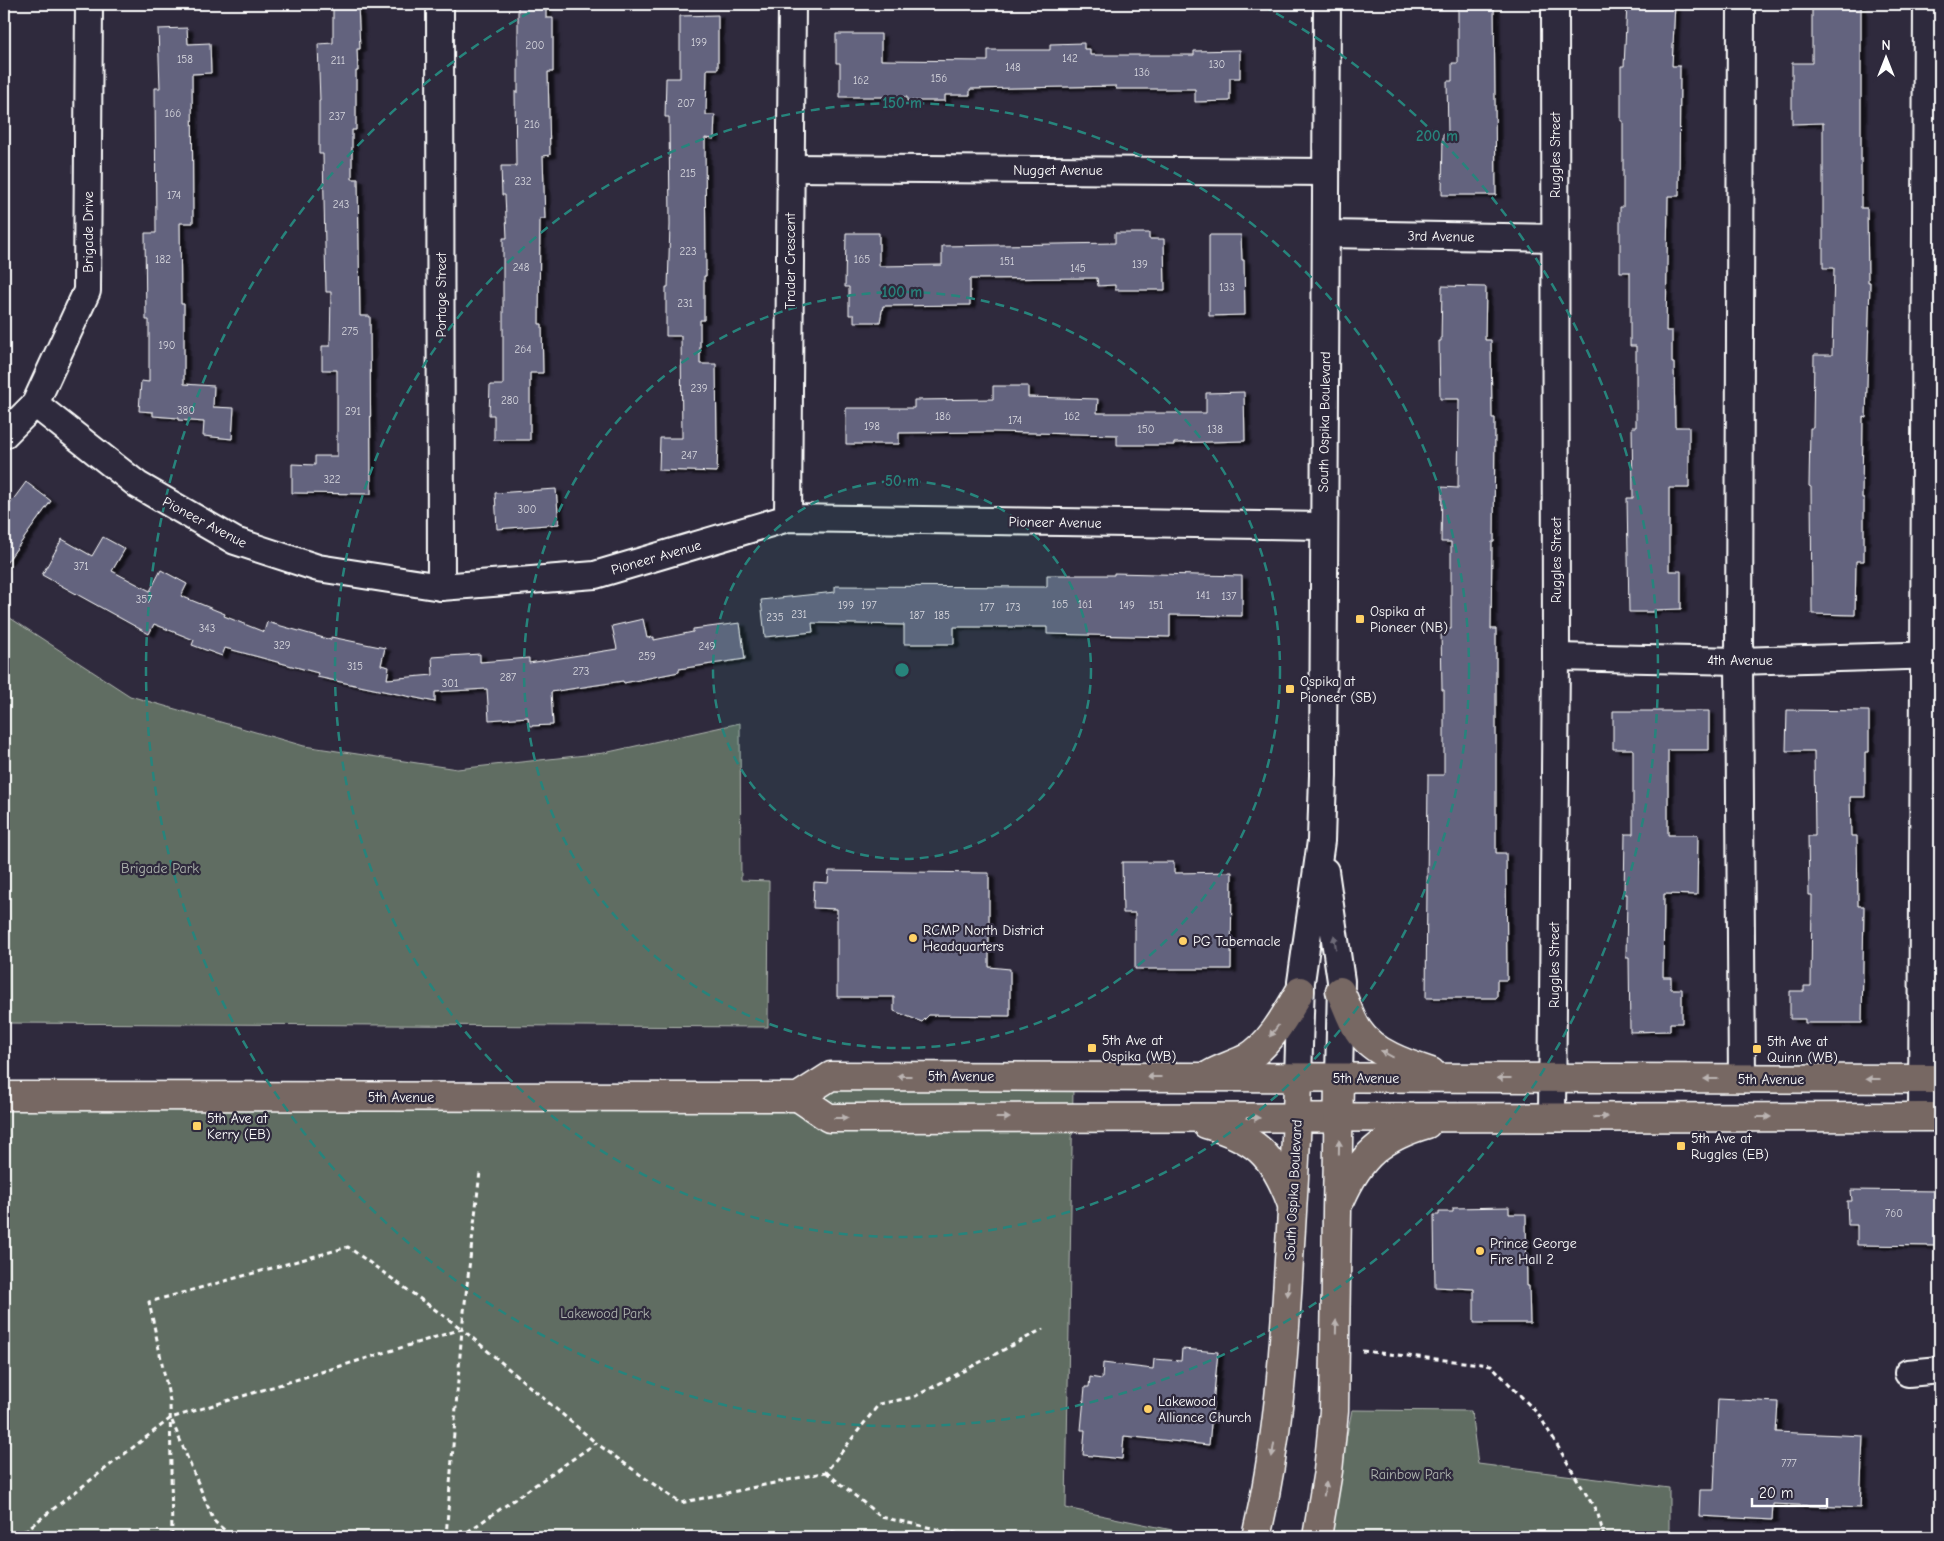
<svg xmlns="http://www.w3.org/2000/svg" width="1944" height="1541" font-family="'Comic Neue',sans-serif">
	<style>
		.green { fill: #606d62; stroke: #b0b6b0 }
		.building { fill: #64647e; stroke: #fff; filter: url(#shadow) }
		.lines { fill: none; stroke-linecap: round; stroke-linejoin: round }
		.minor-casing { stroke: #fff; stroke-width: 30 }
		.major-casing { stroke: #fff; stroke-width: 31 }
		.path { stroke: #fff; stroke-width: 3; stroke-dasharray: 5 4; stroke-linecap: butt }
		.minor { stroke: #2f2a3d; stroke-width: 26 }
		.major { stroke: #776864; stroke-width: 28 }
		.oneway { fill: #6d6a77 }
		.oneway2 { fill: #bbb4b2 }
		.ring { fill: none; stroke: #27847c; stroke-width: 2.5; stroke-dasharray: 9 6 }
		.poi-dot { fill: #ffd166; stroke: #2f2a3d; stroke-width: 2 }
		.labels { text-anchor: middle; stroke-width: 4.5; stroke-linejoin: round; paint-order: stroke }
		.number-label { font-size: 11px; fill: #d8d8df }
		.street-label { font-size: 14px; fill: #fff; stroke: #2f2a3d }
		.poi-label { font-size: 14px; fill: #fff; stroke: #2f2a3d; text-anchor: start }
		.park-label { font-size: 14px; fill: #b0b6b0; stroke: #2f2a3d }
		.centre { fill: #27847c; stroke: #2f2a3d; stroke-width: 2.5 }
		.ring-label { font-size: 15px; text-anchor: middle; font-weight: bold; fill: #27847c; stroke: #2f2a3d; stroke-width: 4.5; stroke-linejoin: round; paint-order: stroke }
	</style>
	<defs>
		<filter id="shadow"><feDropShadow dx="5.5" dy="3" stdDeviation="1" flood-color="#0009"/></filter>
	</defs>
	<rect width="100%" height="100%" fill="#2f2a3d"/>
	<filter id="ink" filterUnits="userSpaceOnUse"><feTurbulence type="fractalNoise" baseFrequency=".02" numOctaves="2"/><feDisplacementMap in="SourceGraphic" scale="10" xChannelSelector="R" yChannelSelector="G"/><feConvolveMatrix kernelMatrix="1 2 1 2 8 2 1 2 1" color-interpolation-filters="sRGB"/></filter>
	<g filter="url(#ink)">
		<g class="green">
			<path d="M 4,614 L 130,696 L 304,746 L 457,769 L 604,753 L 740,723 L 741,880 L 769,881 L 768,1027 L 4,1023 Z"/>
			<path d="M 4,1089 L 1073,1089 L 1066,1508 L 1206,1537 L 4,1537 Z"/>
			<path d="M 1352,1410 L 1471,1411 L 1478,1464 L 1669,1488 L 1669,1537 L 1326,1537 Z"/>
		</g>
		<g class="building">
			<path d="M 333,4 L 358,4 L 360,49 L 357,49 L 358,71 L 356,71 L 356,130 L 352,130 L 352,179 L 358,179 L 360,316 L 370,316 L 371,494 L 292,493 L 292,464 L 315,465 L 315,456 L 337,456 L 337,370 L 322,370 L 322,346 L 330,346 L 331,292 L 326,292 L 323,154 L 319,154 L 319,101 L 320,101 L 318,44 L 333,43 Z"/>
			<path d="M 518,4 L 546,4 L 546,18 L 553,18 L 553,72 L 548,72 L 550,155 L 543,156 L 545,219 L 540,219 L 539,324 L 542,324 L 543,373 L 530,373 L 530,440 L 494,440 L 494,415 L 489,415 L 490,385 L 503,385 L 503,238 L 507,238 L 505,195 L 502,195 L 501,166 L 516,166 L 515,92 L 518,92 Z"/>
			<path d="M 1458,4 L 1494,4 L 1496,195 L 1442,195 L 1443,134 L 1448,134 L 1447,81 L 1452,81 L 1452,63 L 1458,63 Z"/>
			<path d="M 1627,4 L 1675,4 L 1672,66 L 1680,66 L 1679,196 L 1668,196 L 1666,331 L 1672,331 L 1672,363 L 1674,363 L 1675,427 L 1689,427 L 1689,488 L 1669,488 L 1669,571 L 1681,571 L 1681,609 L 1654,610 L 1654,612 L 1629,612 L 1627,498 L 1633,498 L 1632,427 L 1636,427 L 1636,346 L 1630,346 L 1630,272 L 1620,272 L 1620,207 L 1623,207 L 1623,121 L 1621,121 L 1621,66 L 1624,66 Z"/>
			<path d="M 1812,4 L 1861,4 L 1861,208 L 1867,208 L 1868,282 L 1870,282 L 1866,418 L 1863,417 L 1862,498 L 1864,498 L 1864,561 L 1856,561 L 1855,615 L 1812,614 L 1811,487 L 1809,486 L 1810,428 L 1813,428 L 1814,355 L 1832,355 L 1834,268 L 1823,268 L 1823,123 L 1792,124 L 1792,63 L 1812,63 Z"/>
			<path d="M 718,15 L 718,69 L 707,69 L 706,115 L 715,115 L 714,139 L 705,138 L 706,276 L 704,276 L 704,320 L 700,320 L 700,364 L 716,364 L 717,440 L 718,440 L 717,472 L 659,470 L 660,438 L 682,438 L 681,336 L 666,336 L 666,287 L 668,287 L 670,225 L 669,117 L 665,117 L 666,78 L 680,78 L 680,16 Z"/>
			<path d="M 187,28 L 188,44 L 210,43 L 211,73 L 192,74 L 193,223 L 180,223 L 181,304 L 184,304 L 184,384 L 214,386 L 213,407 L 234,408 L 232,439 L 203,436 L 204,422 L 178,420 L 178,418 L 153,416 L 153,412 L 139,411 L 141,381 L 149,382 L 149,320 L 146,320 L 145,233 L 156,233 L 155,88 L 160,88 L 158,29 Z"/>
			<path d="M 836,34 L 881,34 L 881,60 L 988,61 L 988,50 L 1050,50 L 1050,44 L 1084,43 L 1084,49 L 1090,49 L 1090,55 L 1194,55 L 1194,51 L 1240,50 L 1240,78 L 1230,78 L 1230,101 L 1195,102 L 1195,89 L 1116,89 L 1116,86 L 970,89 L 970,95 L 945,95 L 945,101 L 907,101 L 907,97 L 840,97 L 840,63 L 836,63 Z"/>
			<path d="M 846,233 L 879,233 L 879,266 L 942,265 L 942,246 L 1115,243 L 1115,233 L 1149,233 L 1149,239 L 1164,239 L 1165,290 L 1115,290 L 1115,285 L 1098,286 L 1097,278 L 970,279 L 970,305 L 883,306 L 880,322 L 854,322 L 854,315 L 849,315 L 849,287 L 845,287 Z"/>
			<path d="M 1209,235 L 1241,235 L 1242,260 L 1244,260 L 1245,315 L 1209,316 Z"/>
			<path d="M 1442,286 L 1486,287 L 1485,340 L 1491,340 L 1492,418 L 1495,418 L 1494,542 L 1492,542 L 1491,629 L 1496,629 L 1496,853 L 1506,853 L 1507,980 L 1497,980 L 1497,998 L 1426,998 L 1428,775 L 1444,775 L 1444,690 L 1442,690 L 1441,629 L 1451,629 L 1451,542 L 1441,542 L 1442,487 L 1458,488 L 1459,399 L 1440,399 L 1439,341 L 1441,341 Z"/>
			<path d="M 993,386 L 1028,386 L 1028,397 L 1098,399 L 1097,413 L 1206,413 L 1206,393 L 1244,392 L 1245,441 L 1174,443 L 1174,445 L 1117,445 L 1117,435 L 993,432 L 899,433 L 899,444 L 846,444 L 846,408 L 914,408 L 914,400 L 993,399 Z"/>
			<path d="M 26,482 L 51,501 L 4,566 L 4,512 Z"/>
			<path d="M 556,489 L 559,524 L 497,529 L 495,493 Z"/>
			<path d="M 103,537 L 125,549 L 112,571 L 150,591 L 161,570 L 187,584 L 181,596 L 225,614 L 224,616 L 264,632 L 267,622 L 331,640 L 331,637 L 385,648 L 381,665 L 389,667 L 387,679 L 433,675 L 432,657 L 480,654 L 480,662 L 529,658 L 529,663 L 617,649 L 612,626 L 643,619 L 647,638 L 654,637 L 654,640 L 693,632 L 693,629 L 740,623 L 745,659 L 679,669 L 679,672 L 624,683 L 623,681 L 551,692 L 553,725 L 529,726 L 528,717 L 489,720 L 487,689 L 435,692 L 435,702 L 317,677 L 318,673 L 225,648 L 222,656 L 192,645 L 194,640 L 154,624 L 149,634 L 42,575 L 62,539 L 92,556 Z"/>
			<path d="M 1114,573 L 1242,576 L 1242,616 L 1170,615 L 1170,637 L 1047,634 L 1047,627 L 954,627 L 954,644 L 904,644 L 904,625 L 812,623 L 813,632 L 765,637 L 761,600 L 835,592 L 835,586 L 1047,587 L 1047,575 L 1114,575 Z"/>
			<path d="M 1787,710 L 1869,711 L 1869,752 L 1865,752 L 1865,797 L 1850,797 L 1851,836 L 1857,836 L 1858,906 L 1864,906 L 1862,1023 L 1805,1023 L 1805,1019 L 1790,1019 L 1790,991 L 1804,991 L 1804,986 L 1811,986 L 1812,895 L 1809,895 L 1808,836 L 1815,836 L 1814,751 L 1786,751 Z"/>
			<path d="M 1613,711 L 1709,711 L 1709,750 L 1668,750 L 1668,835 L 1698,835 L 1697,895 L 1664,894 L 1663,977 L 1671,977 L 1671,989 L 1682,989 L 1682,1023 L 1670,1023 L 1670,1031 L 1630,1032 L 1629,958 L 1626,958 L 1627,894 L 1624,894 L 1625,834 L 1633,834 L 1633,749 L 1613,749 Z"/>
			<path d="M 1122,862 L 1174,862 L 1174,873 L 1232,872 L 1231,969 L 1135,969 L 1135,913 L 1123,913 Z"/>
			<path d="M 829,871 L 989,873 L 989,967 L 1010,969 L 1010,1016 L 929,1015 L 922,1022 L 894,1011 L 894,997 L 837,997 L 837,909 L 813,908 L 814,882 L 828,883 Z"/>
			<path d="M 1851,1190 L 1940,1191 L 1940,1246 L 1857,1245 L 1857,1225 L 1848,1225 L 1847,1201 L 1852,1201 Z"/>
			<path d="M 1509,1207 L 1509,1214 L 1526,1214 L 1527,1286 L 1529,1286 L 1530,1323 L 1474,1323 L 1474,1289 L 1435,1287 L 1434,1215 L 1439,1215 L 1439,1212 L 1453,1212 L 1453,1208 Z"/>
			<path d="M 1182,1349 L 1218,1352 L 1209,1445 L 1124,1436 L 1122,1459 L 1083,1455 L 1085,1430 L 1081,1430 L 1085,1387 L 1089,1387 L 1090,1377 L 1102,1379 L 1103,1363 L 1153,1369 L 1154,1359 L 1181,1361 Z"/>
			<path d="M 1718,1399 L 1778,1402 L 1776,1432 L 1863,1436 L 1860,1508 L 1773,1504 L 1772,1520 L 1699,1516 L 1700,1490 L 1714,1490 Z"/>
		</g>
		<g class="lines">
			<g class="minor-casing">
				<g id="minor">
					<path d="M 440,4 L 441,587"/>
					<path d="M 1741,4 L 1739,661 L 1742,1079"/>
					<path d="M 791,168 L 1326,172"/>
					<path d="M 1326,234 L 1555,238"/>
					<path d="M 35,404 L 138,485 L 235,541 L 318,568 L 441,587 L 595,575 L 788,518 L 1323,526"/>
					<path d="M 4,435 L 35,404 L 87,291 L 89,4"/>
					<path d="M 788,518 L 792,4"/>
					<path d="M 1556,657 L 1739,661 L 1940,655"/>
					<path d="M 1325,871 L 1341,981 L 1339,1078"/>
					<path d="M 1298,1078 L 1301,982 L 1321,841 L 1323,775 L 1327,4"/>
					<path d="M 1552,1117 L 1556,657 L 1555,4"/>
					<path d="M 1922,1117 L 1927,4"/>
					<path d="M 1908,1373 L 1940,1370"/>
				</g>
			</g>
			<g class="major-casing">
				<g id="major">
					<path d="M 1340,991 C 1346,1003 1350,1018 1358,1030 C 1373,1053 1406,1064 1431,1072"/>
					<path d="M 1211,1074 C 1222,1068 1235,1064 1247,1058 C 1270,1045 1287,1013 1300,991"/>
					<path d="M 4,1096 L 798,1097 L 831,1076 L 1940,1079"/>
					<path d="M 798,1097 L 829,1118 L 1940,1117"/>
					<path d="M 1206,1124 C 1255,1138 1273,1154 1291,1202"/>
					<path d="M 1341,1199 C 1360,1156 1382,1137 1427,1124"/>
					<path d="M 1256,1537 C 1278,1445 1284,1354 1289,1260 C 1293,1199 1297,1139 1298,1078"/>
					<path d="M 1317,1537 L 1328,1471 L 1334,1411 L 1339,1078"/>
				</g>
			</g>
			<g class="path">
				<path d="M 1362,1351 L 1491,1365 L 1539,1415 L 1598,1514 L 1604,1537"/>
				<path d="M 172,1421 L 214,1521 L 232,1537"/>
				<path d="M 826,1472 L 881,1517 L 973,1537"/>
				<path d="M 17,1537 L 171,1418 L 462,1329 L 596,1443"/>
				<path d="M 172,1537 L 170,1401 L 149,1302 L 348,1247 L 462,1329"/>
				<path d="M 446,1537 L 462,1329 L 480,1172"/>
				<path d="M 460,1537 L 596,1443 L 680,1503 L 826,1472 L 879,1404 L 914,1397 L 1043,1329"/>
			</g>
			<use href="#minor" class="minor"/>
			<use href="#major" class="major"/>
		</g>
		<defs><path id="oneway-solid" d="M-6-.8H1V-3.2L6.5 0L1 3.2V.8H-6Z" transform="scale(1.25)"/></defs>
		<use class="oneway" href="#oneway-solid" transform="translate(1335 942) rotate(-98)"/>
		<g class="oneway2">
			<use href="#oneway-solid" transform="translate(1274 1031) rotate(127)"/>
			<use href="#oneway-solid" transform="translate(1387 1054) rotate(-151)"/>
			<use href="#oneway-solid" transform="translate(904 1076) rotate(-180)"/>
			<use href="#oneway-solid" transform="translate(1154 1077) rotate(-180)"/>
			<use href="#oneway-solid" transform="translate(1504 1078) rotate(180)"/>
			<use href="#oneway-solid" transform="translate(1711 1079) rotate(-180)"/>
			<use href="#oneway-solid" transform="translate(1873 1079) rotate(-180)"/>
			<use href="#oneway-solid" transform="translate(1601 1117)"/>
			<use href="#oneway-solid" transform="translate(1764 1117)"/>
			<use href="#oneway-solid" transform="translate(841 1118)"/>
			<use href="#oneway-solid" transform="translate(1003 1118)"/>
			<use href="#oneway-solid" transform="translate(1253 1118)"/>
			<use href="#oneway-solid" transform="translate(1339 1147) rotate(-89)"/>
			<use href="#oneway-solid" transform="translate(1288 1289) rotate(93)"/>
			<use href="#oneway-solid" transform="translate(1336 1327) rotate(-89)"/>
			<use href="#oneway-solid" transform="translate(1273 1450) rotate(99)"/>
			<use href="#oneway-solid" transform="translate(1325 1489) rotate(-80)"/>
		</g>
	</g>
	<circle cx="902" cy="670" r="189" fill="#27847c" fill-opacity=".12"/>
	<g class="ring">
		<circle cx="902" cy="670" r="189"/>
		<circle cx="902" cy="670" r="378"/>
		<circle cx="902" cy="670" r="567"/>
		<path d="M1263 6A756 756 0 1 1 541 6"/>
	</g>
	<g class="poi-dot">
		<rect x="1355" y="614" width="10" height="10" rx="2.5"/>
		<rect x="1285" y="684" width="10" height="10" rx="2.5"/>
		<circle cx="913" cy="938" r="5"/>
		<circle cx="1183" cy="941" r="5"/>
		<rect x="1087" y="1043" width="10" height="10" rx="2.5"/>
		<rect x="1752" y="1044" width="10" height="10" rx="2.5"/>
		<rect x="192" y="1121" width="10" height="10" rx="2.5"/>
		<rect x="1676" y="1141" width="10" height="10" rx="2.5"/>
		<circle cx="1480" cy="1251" r="5"/>
		<circle cx="1148" cy="1409" r="5"/>
	</g>
	<g class="labels">
		<g class="number-label">
			<text x="699" y="46">199</text>
			<text x="535" y="49">200</text>
			<text x="1070" y="62">142</text>
			<text x="185" y="63">158</text>
			<text x="338" y="64">211</text>
			<text x="1217" y="68">130</text>
			<text x="1013" y="71">148</text>
			<text x="1142" y="76">136</text>
			<text x="939" y="82">156</text>
			<text x="861" y="84">162</text>
			<text x="686" y="107">207</text>
			<text x="173" y="117">166</text>
			<text x="337" y="120">237</text>
			<text x="532" y="128">216</text>
			<text x="688" y="177">215</text>
			<text x="523" y="185">232</text>
			<text x="174" y="199">174</text>
			<text x="341" y="208">243</text>
			<text x="688" y="255">223</text>
			<text x="163" y="263">182</text>
			<text x="862" y="263">165</text>
			<text x="1007" y="265">151</text>
			<text x="1140" y="268">139</text>
			<text x="521" y="271">248</text>
			<text x="1078" y="272">145</text>
			<text x="1227" y="291">133</text>
			<text x="685" y="307">231</text>
			<text x="350" y="335">275</text>
			<text x="167" y="349">190</text>
			<text x="523" y="353">264</text>
			<text x="699" y="392">239</text>
			<text x="510" y="404">280</text>
			<text x="186" y="414">380</text>
			<text x="353" y="415">291</text>
			<text x="943" y="420">186</text>
			<text x="1072" y="420">162</text>
			<text x="1015" y="424">174</text>
			<text x="872" y="430">198</text>
			<text x="1146" y="433">150</text>
			<text x="1215" y="433">138</text>
			<text x="689" y="459">247</text>
			<text x="332" y="483">322</text>
			<text x="527" y="513">300</text>
			<text x="81" y="570">371</text>
			<text x="1203" y="599">141</text>
			<text x="1229" y="600">137</text>
			<text x="144" y="603">357</text>
			<text x="1060" y="608">165</text>
			<text x="1085" y="608">161</text>
			<text x="846" y="609">199</text>
			<text x="869" y="609">197</text>
			<text x="1127" y="609">149</text>
			<text x="1156" y="609">151</text>
			<text x="987" y="611">177</text>
			<text x="1013" y="611">173</text>
			<text x="799" y="618">231</text>
			<text x="917" y="619">187</text>
			<text x="942" y="619">185</text>
			<text x="775" y="621">235</text>
			<text x="207" y="632">343</text>
			<text x="282" y="649">329</text>
			<text x="707" y="650">249</text>
			<text x="647" y="660">259</text>
			<text x="355" y="670">315</text>
			<text x="581" y="675">273</text>
			<text x="508" y="681">287</text>
			<text x="450" y="687">301</text>
			<text x="1894" y="1217">760</text>
			<text x="1789" y="1467">777</text>
		</g>
		<g class="street-label">
			<text transform="translate(1555 155) rotate(-90)" y="5">Ruggles Street</text>
			<text x="1058" y="175">Nugget Avenue</text>
			<text transform="translate(88 232) rotate(-90)" y="5">Brigade Drive</text>
			<text transform="translate(1441 236) rotate(1)" y="5">3rd Avenue</text>
			<text transform="translate(790 261) rotate(-90)" y="5">Trader Crescent</text>
			<text transform="translate(441 295) rotate(-90)" y="5">Portage Street</text>
			<text transform="translate(1324 422) rotate(-89)" y="5">South Ospika Boulevard</text>
			<text transform="translate(205 522) rotate(28)" y="5">Pioneer Avenue</text>
			<text transform="translate(1055 522) rotate(1)" y="5">Pioneer Avenue</text>
			<text transform="translate(656 557) rotate(-16)" y="5">Pioneer Avenue</text>
			<text transform="translate(1556 560) rotate(-90)" y="5">Ruggles Street</text>
			<text x="1740" y="665">4th Avenue</text>
			<text transform="translate(1554 965) rotate(-90)" y="5">Ruggles Street</text>
			<text x="961" y="1081">5th Avenue</text>
			<text x="1366" y="1083">5th Avenue</text>
			<text x="1771" y="1084">5th Avenue</text>
			<text x="401" y="1102">5th Avenue</text>
			<text transform="translate(1293 1190) rotate(-87)" y="5">South Ospika Boulevard</text>
		</g>
		<g class="poi-label">
			<text x="1370" y="616">Ospika at<tspan x="1370" dy="16">Pioneer (NB)</tspan></text>
			<text x="1300" y="686">Ospika at<tspan x="1300" dy="16">Pioneer (SB)</tspan></text>
			<text x="923" y="935">RCMP North District<tspan x="923" dy="16">Headquarters</tspan></text>
			<text x="1193" y="946">PG Tabernacle</text>
			<text x="1102" y="1045">5th Ave at<tspan x="1102" dy="16">Ospika (WB)</tspan></text>
			<text x="1767" y="1046">5th Ave at<tspan x="1767" dy="16">Quinn (WB)</tspan></text>
			<text x="207" y="1123">5th Ave at<tspan x="207" dy="16">Kerry (EB)</tspan></text>
			<text x="1691" y="1143">5th Ave at<tspan x="1691" dy="16">Ruggles (EB)</tspan></text>
			<text x="1490" y="1248">Prince George<tspan x="1490" dy="16">Fire Hall 2</tspan></text>
			<text x="1158" y="1406">Lakewood<tspan x="1158" dy="16">Alliance Church</tspan></text>
		</g>
		<g class="park-label">
			<text x="160" y="873">Brigade Park</text>
			<text x="605" y="1318">Lakewood Park</text>
			<text x="1411" y="1479">Rainbow Park</text>
		</g>
	</g>
	<circle cx="902" cy="670" r="8" class="centre"/>
	<g class="ring-label">
		<text x="902" y="108">150 m</text>
		<text x="1437" y="141">200 m</text>
		<text x="902" y="297">100 m</text>
		<text x="902" y="486">50 m</text>
	</g>
	<rect width="1944" height="1541" fill="none" stroke="#2f2a3d" stroke-width="20"/>
	<rect x="10" y="10" width="1924" height="1521" fill="none" stroke="#fff" stroke-width="2" filter="url(#ink)"/>
	<g transform="translate(1886 58)" stroke="#2f2a3d" stroke-width="4" paint-order="stroke">
	<path d="M0-4L9 19L0 12L-9 19Z" fill="#ffffff"/>
	<text y="-8" font-size="14" font-weight="bold" text-anchor="middle" fill="#ffffff">N</text>
	</g>
	<path d="M1752 1498v8h75v-8" fill="none" stroke="#ffffff" stroke-width="2.5"/>
	<text x="1759" y="1498" font-size="15" fill="#ffffff" stroke="#2f2a3d" stroke-width="4" paint-order="stroke">20 m</text>
</svg>
